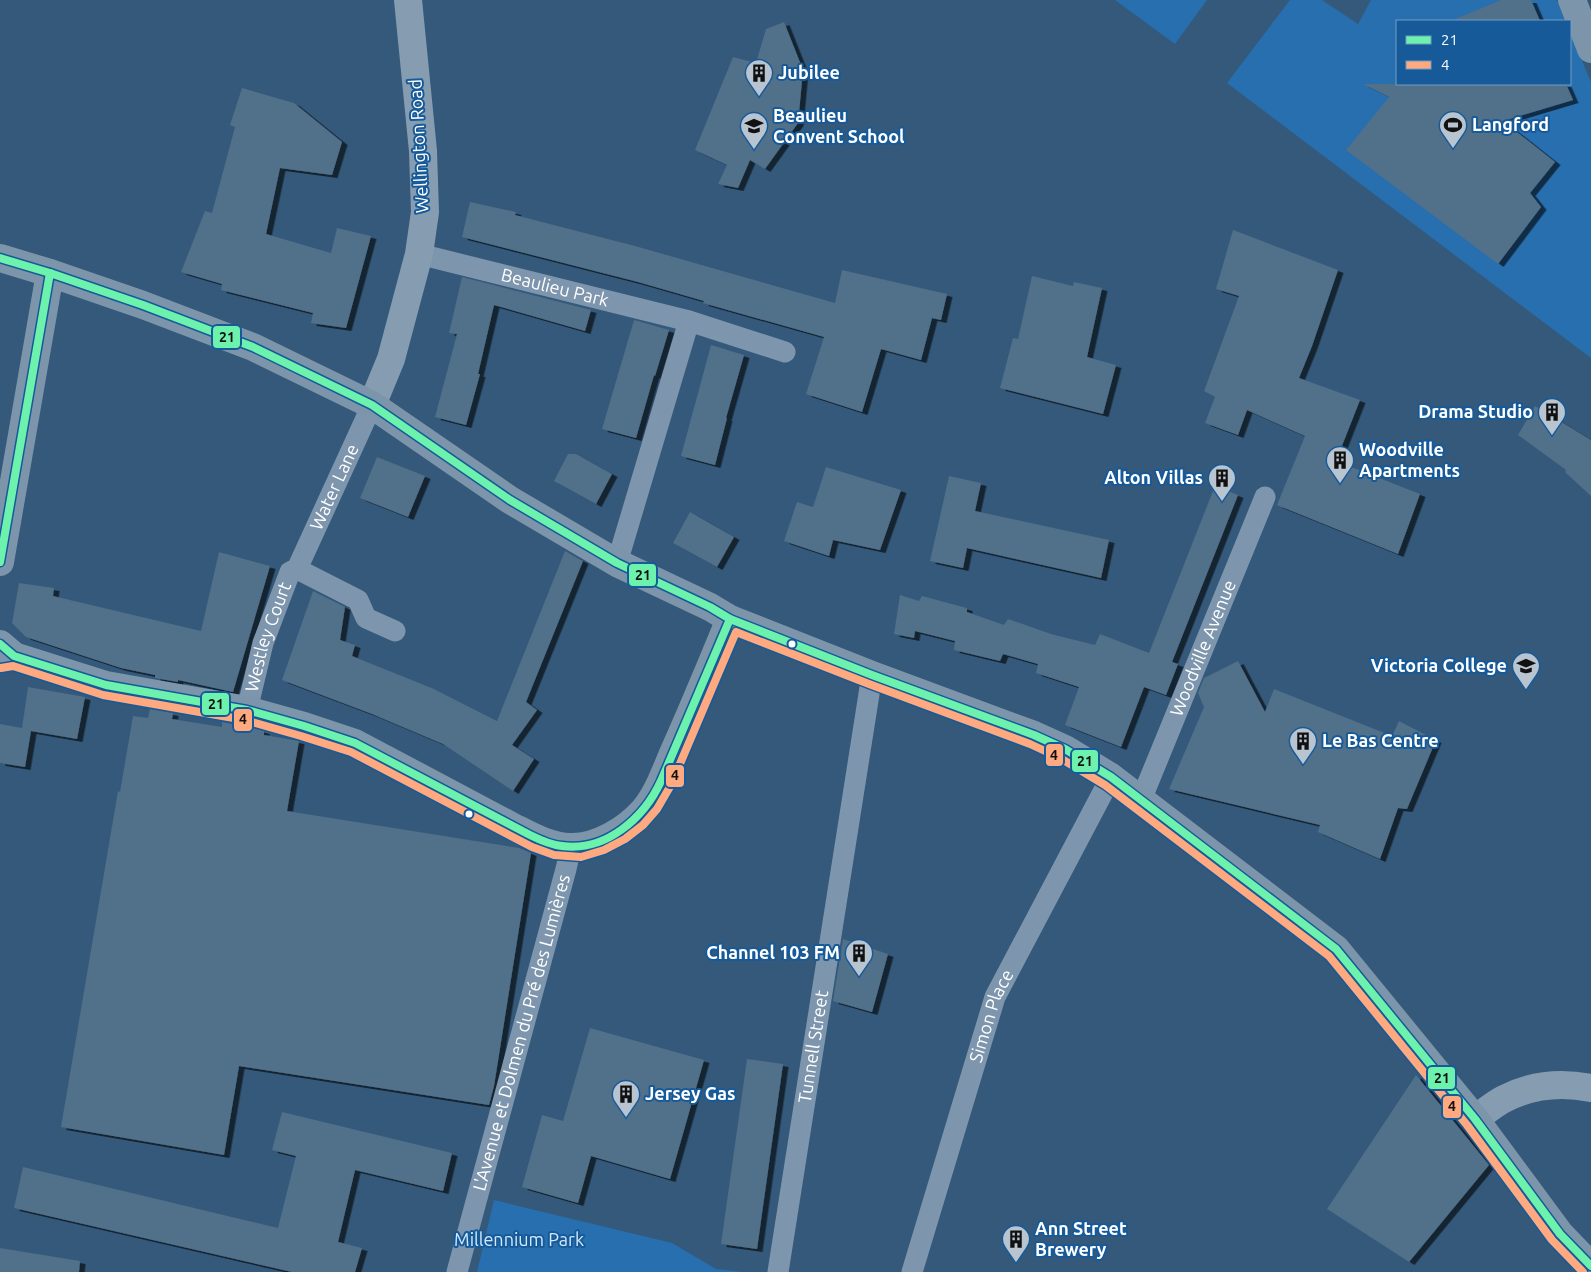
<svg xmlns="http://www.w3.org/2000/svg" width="1591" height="1272" font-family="Ubuntu,sans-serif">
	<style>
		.green { fill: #276fae }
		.building { fill: #516f8a; filter: url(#shadow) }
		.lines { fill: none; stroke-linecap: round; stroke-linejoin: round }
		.street { stroke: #7e96ad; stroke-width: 21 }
		.secondary { stroke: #869cb1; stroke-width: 28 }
		.primary { stroke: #7c95ab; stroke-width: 28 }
		.bus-1-casing { stroke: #165a99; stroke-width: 11 }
		.bus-2-casing { stroke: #165a99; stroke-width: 11 }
		.bus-1 { stroke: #6df2ae; stroke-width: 8 }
		.bus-2 { stroke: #ffa980; stroke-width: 8 }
		.bus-dot { fill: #fff; stroke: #165a99; stroke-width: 2 }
		.labels { text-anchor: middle; stroke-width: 4; stroke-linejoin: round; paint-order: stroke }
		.poi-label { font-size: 18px; font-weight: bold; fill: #fff; stroke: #165a99; text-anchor: start }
		.street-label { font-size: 18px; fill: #fff; stroke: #165a99 }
		.park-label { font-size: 18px; fill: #d1e9fc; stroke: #165a99 }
		.line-badge { stroke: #165a99; stroke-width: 2 }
		.pale-badge-label { font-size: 14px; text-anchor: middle; font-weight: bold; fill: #111 }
	</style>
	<defs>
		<filter id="shadow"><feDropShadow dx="5.5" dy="3" stdDeviation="0" flood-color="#0009"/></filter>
	</defs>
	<rect width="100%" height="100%" fill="#34597b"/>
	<g class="green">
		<path d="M 1115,0 L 1207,0 L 1175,44 Z"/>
		<path d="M 1290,0 L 1322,0 L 1358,24 L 1371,0 L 1557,0 L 1565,21 L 1397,21 L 1397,84 L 1570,84 L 1570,32 L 1591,82 L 1591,358 L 1227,83 Z"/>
		<path d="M 494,1200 L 672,1243 L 716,1269 L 743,1272 L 477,1272 Z"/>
	</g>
	<g class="building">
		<path d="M 1501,0 L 1531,0 L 1540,21 L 1451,21 Z"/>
		<path d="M 784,22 L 803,70 L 798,123 L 765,169 L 750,160 L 738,188 L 718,184 L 727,165 L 695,150 L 733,57 L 756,63 L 766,29 Z"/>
		<path d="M 1363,84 L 1566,84 L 1573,100 L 1503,121 L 1555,162 L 1530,193 L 1541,207 L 1498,264 L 1346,150 L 1389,97 Z"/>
		<path d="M 242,88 L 294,103 L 342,142 L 332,175 L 280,168 L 266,234 L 331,253 L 337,228 L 371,236 L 346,328 L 311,323 L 313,313 L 221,290 L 222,284 L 181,272 L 205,211 L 212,213 L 235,127 L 230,125 Z"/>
		<path d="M 470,202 L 516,212 L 515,215 L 635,246 L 835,303 L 842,270 L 947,294 L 941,320 L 932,318 L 921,360 L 881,349 L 862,412 L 806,394 L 824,337 L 703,303 L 704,301 L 638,282 L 462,237 Z"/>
		<path d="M 1233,230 L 1338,270 L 1312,346 L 1299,378 L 1360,400 L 1336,461 L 1420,494 L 1398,554 L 1277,505 L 1305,436 L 1247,410 L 1238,435 L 1205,423 L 1215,397 L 1204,391 L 1239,296 L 1216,289 Z"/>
		<path d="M 1032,276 L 1073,286 L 1074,282 L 1102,288 L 1087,357 L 1116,365 L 1103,414 L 1000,388 L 1013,338 L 1018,339 Z"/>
		<path d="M 462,277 L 591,310 L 585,331 L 494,305 L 478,374 L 480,374 L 466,425 L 435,417 L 457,334 L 449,333 Z"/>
		<path d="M 634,320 L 669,330 L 655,376 L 654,375 L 636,438 L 602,429 Z"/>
		<path d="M 711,345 L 744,355 L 726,418 L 727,418 L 715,465 L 681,456 Z"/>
		<path d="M 1535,406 L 1591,440 L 1591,496 L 1565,472 L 1566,470 L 1518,435 Z"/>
		<path d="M 568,454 L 576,454 L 612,474 L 596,504 L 554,481 Z"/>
		<path d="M 377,457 L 425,476 L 408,517 L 360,498 Z"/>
		<path d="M 826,467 L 901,490 L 880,550 L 833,540 L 829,556 L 784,541 L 797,502 L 813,507 Z"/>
		<path d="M 949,476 L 981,483 L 975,511 L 1109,540 L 1101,578 L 967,548 L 963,568 L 930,561 Z"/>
		<path d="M 1215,486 L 1238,495 L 1172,662 L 1178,664 L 1166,695 L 1144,687 L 1121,747 L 1065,725 L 1079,687 L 1036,673 L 1038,664 L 1003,654 L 1000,661 L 954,650 L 955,641 L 915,631 L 914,638 L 894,634 L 900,595 L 919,601 L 922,596 L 967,608 L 967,612 L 1004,625 L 1008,619 L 1051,634 L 1095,645 L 1100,634 L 1149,653 Z"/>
		<path d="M 690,512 L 734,537 L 717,567 L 673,543 Z"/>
		<path d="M 565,551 L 583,561 L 526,702 L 537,710 L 512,745 L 534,759 L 513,791 L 443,744 L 372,714 L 282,680 L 313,591 L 345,607 L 340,640 L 355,645 L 352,656 L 434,689 L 497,721 Z"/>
		<path d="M 219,552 L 270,566 L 233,692 L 178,680 L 178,682 L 155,678 L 155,675 L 121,668 L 26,637 L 12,623 L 19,583 L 54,588 L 53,596 L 201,631 Z"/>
		<path d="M 1238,661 L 1265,712 L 1274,689 L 1392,736 L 1399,721 L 1436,740 L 1407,809 L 1398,808 L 1380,859 L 1318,832 L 1320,825 L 1169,789 L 1204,707 L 1198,693 L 1204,678 Z"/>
		<path d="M 28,687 L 85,697 L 77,739 L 31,731 L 25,767 L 0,763 L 0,724 L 22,728 Z"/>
		<path d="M 150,709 L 173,713 L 172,719 L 222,727 L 222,722 L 248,727 L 264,731 L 264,735 L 299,741 L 287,811 L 519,848 L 531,853 L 494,1086 L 489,1105 L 239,1066 L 224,1155 L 61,1127 L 118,791 L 120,792 L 133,716 L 148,718 Z"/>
		<path d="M 843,939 L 888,954 L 872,1012 L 833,1001 Z"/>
		<path d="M 590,1028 L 704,1060 L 670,1179 L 591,1156 L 578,1203 L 522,1187 L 542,1115 L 563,1121 Z"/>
		<path d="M 747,1059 L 783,1064 L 757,1249 L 721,1244 Z"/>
		<path d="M 1416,1075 L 1489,1165 L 1409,1262 L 1327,1209 Z"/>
		<path d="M 282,1112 L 452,1153 L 443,1191 L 355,1170 L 338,1242 L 362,1248 L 355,1272 L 292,1272 L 14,1208 L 23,1167 L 278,1228 L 296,1156 L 272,1150 Z"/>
		<path d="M 0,1248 L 80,1261 L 79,1272 L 0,1272 Z"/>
	</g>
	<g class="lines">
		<g class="street">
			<path id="s1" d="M 419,254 L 689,321 L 785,352"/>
			<path d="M 617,563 L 689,321"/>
			<path id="s2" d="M 297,569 L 372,405"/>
			<path id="s3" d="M 247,710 L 263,643 L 290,572 L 297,569 L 358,600 L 366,618 L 395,631"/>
			<path id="s4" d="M 1141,800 L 1265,497"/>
			<path id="s5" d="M 457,1272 L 566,869 L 571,847"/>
			<path id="s6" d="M 778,1272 L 872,675"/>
			<path id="s7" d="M 912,1272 L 995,997 L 1111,777"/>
		</g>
		<g class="secondary">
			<path d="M 372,405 L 391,359 L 419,254 L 425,212 L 423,151 L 408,0"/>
			<path d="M 1475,1119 C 1485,1112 1494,1104 1504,1099 C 1531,1085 1561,1082 1591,1088"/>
		</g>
		<g class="primary">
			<path d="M 1572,0 L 1591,49"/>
			<path d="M 0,258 L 50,273 L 143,305 L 253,347 L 372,405 L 510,500 L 617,563 L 710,607 L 730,619 L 872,675 L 1034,735 L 1065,749 L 1111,777 L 1336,949 L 1475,1119 L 1560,1234 L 1591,1266"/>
			<path d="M 0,562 L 50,273"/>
			<path d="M 0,644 L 14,656 L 106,685 L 247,710 L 304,726 L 355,743 L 517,829 C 534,837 551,847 570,847 C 597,848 626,830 644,810 C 658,794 666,769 675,749 C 694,706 712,663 730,619"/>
		</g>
		<g class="bus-1-casing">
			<g id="bus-1">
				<path d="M 0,258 L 50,273 L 143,305 L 253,347 L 372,405 L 510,500 L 617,563 L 710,607 L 730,619 L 872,675 L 1034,735 L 1065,749 L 1111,777 L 1336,949 L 1475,1119 L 1560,1234 L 1591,1266"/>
				<path d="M 0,562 L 50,273"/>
				<path d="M 0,644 L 14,656 L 106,685 L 247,710 L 304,726 L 355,743 L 530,835 C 540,840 551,845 562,846 C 606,852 644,818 661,781 L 730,619"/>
			</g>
		</g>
		<g class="bus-2-casing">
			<path id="bus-2" d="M 1,668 L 13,666 L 103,695 L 245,720 L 301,736 L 351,752 L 532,847 L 554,855 L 581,857 L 604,850 L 625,839 L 643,825 L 657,809 L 671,785 L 736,632 L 869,684 L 1030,744 L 1060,758 L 1105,785 L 1329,956 L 1467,1125 L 1552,1240 L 1583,1272"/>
		</g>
		<use href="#bus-1" class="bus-1"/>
		<use href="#bus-2" class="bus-2"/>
	</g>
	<defs>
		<g id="building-pin" transform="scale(1.4375)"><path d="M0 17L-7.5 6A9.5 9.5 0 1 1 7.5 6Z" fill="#b8c5d1" stroke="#165a99"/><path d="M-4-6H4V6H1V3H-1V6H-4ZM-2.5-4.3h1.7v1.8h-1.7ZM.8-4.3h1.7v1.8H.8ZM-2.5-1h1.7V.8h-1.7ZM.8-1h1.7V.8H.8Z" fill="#111"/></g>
		<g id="stadium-pin" transform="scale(1.4375)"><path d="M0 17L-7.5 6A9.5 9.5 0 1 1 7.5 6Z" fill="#b8c5d1" stroke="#165a99"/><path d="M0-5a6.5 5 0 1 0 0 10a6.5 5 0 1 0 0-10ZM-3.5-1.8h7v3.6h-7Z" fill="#111"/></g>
		<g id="school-pin" transform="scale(1.4375)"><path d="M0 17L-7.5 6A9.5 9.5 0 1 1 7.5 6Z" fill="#b8c5d1" stroke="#165a99"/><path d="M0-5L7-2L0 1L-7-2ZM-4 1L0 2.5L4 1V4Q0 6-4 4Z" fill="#111"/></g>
	</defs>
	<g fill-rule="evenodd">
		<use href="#building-pin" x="759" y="73"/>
		<use href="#stadium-pin" x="1453" y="125"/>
		<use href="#school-pin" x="754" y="126"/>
		<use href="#building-pin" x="1552" y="412"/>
		<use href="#building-pin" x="1340" y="460"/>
		<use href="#building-pin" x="1222" y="478"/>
		<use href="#school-pin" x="1526" y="666"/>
		<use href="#building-pin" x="1303" y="741"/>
		<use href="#building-pin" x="859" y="953"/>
		<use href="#building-pin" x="626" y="1094"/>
		<use href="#building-pin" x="1016" y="1239"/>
	</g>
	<g class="bus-dot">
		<circle cx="792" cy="644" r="4.5"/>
		<circle cx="469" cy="814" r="4.5"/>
	</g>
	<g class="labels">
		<g class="poi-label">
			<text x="778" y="79">Jubilee</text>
			<text x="773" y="122">Beaulieu<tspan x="773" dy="21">Convent School</tspan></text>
			<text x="1472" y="131">Langford</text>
			<text x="1533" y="418" text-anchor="end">Drama Studio</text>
			<text x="1359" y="456">Woodville<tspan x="1359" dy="21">Apartments</tspan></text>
			<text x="1203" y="484" text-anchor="end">Alton Villas</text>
			<text x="1507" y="672" text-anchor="end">Victoria College</text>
			<text x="1322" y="747">Le Bas Centre</text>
			<text x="840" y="959" text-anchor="end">Channel 103 FM</text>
			<text x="645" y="1100">Jersey Gas</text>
			<text x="1035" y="1235">Ann Street<tspan x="1035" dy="21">Brewery</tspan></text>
		</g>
		<g class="street-label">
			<text transform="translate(419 146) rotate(-93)" y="6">Wellington Road</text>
			<text dy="6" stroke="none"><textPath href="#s1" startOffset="140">Beaulieu Park</textPath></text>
			<text dy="6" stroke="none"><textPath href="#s2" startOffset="90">Water Lane</textPath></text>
			<text dy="6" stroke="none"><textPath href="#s3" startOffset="76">Westley Court</textPath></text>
			<text dy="6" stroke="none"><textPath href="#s4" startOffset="164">Woodville Avenue</textPath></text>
			<text dy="6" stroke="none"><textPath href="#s7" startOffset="268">Simon Place</textPath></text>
			<text dy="6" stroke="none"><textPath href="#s5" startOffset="248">L'Avenue et Dolmen du Pré des Lumières</textPath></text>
			<text dy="6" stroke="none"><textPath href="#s6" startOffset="228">Tunnell Street</textPath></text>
		</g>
		<g class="park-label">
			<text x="519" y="1246">Millennium Park</text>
		</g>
	</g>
	<g class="line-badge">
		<rect x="212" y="325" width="29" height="24" rx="5" fill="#6df2ae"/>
		<rect x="628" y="563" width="29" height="24" rx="5" fill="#6df2ae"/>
		<rect x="201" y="692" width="29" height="24" rx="5" fill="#6df2ae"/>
		<rect x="233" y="708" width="20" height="24" rx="5" fill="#ffa980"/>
		<rect x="1045" y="743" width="19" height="24" rx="5" fill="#ffa980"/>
		<rect x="1071" y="749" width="28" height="24" rx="5" fill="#6df2ae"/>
		<rect x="665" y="764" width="20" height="24" rx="5" fill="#ffa980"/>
		<rect x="1427" y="1066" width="29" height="24" rx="5" fill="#6df2ae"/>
		<rect x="1442" y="1095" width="20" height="24" rx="5" fill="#ffa980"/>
	</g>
	<g class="pale-badge-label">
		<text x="227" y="342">21</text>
		<text x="643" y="580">21</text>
		<text x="216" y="709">21</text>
		<text x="243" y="724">4</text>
		<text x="1054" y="760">4</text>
		<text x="1085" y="766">21</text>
		<text x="675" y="780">4</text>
		<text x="1442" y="1083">21</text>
		<text x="1452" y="1111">4</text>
	</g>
	<rect x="1396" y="20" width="175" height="65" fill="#165a99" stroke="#739cc2"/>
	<rect x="1406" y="36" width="25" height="8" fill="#6df2ae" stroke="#739cc2"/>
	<text x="1441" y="45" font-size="15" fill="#ffffff">21</text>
	<rect x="1406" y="61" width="25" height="8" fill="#ffa980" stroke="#739cc2"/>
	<text x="1441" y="70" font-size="15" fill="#ffffff">4</text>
</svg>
